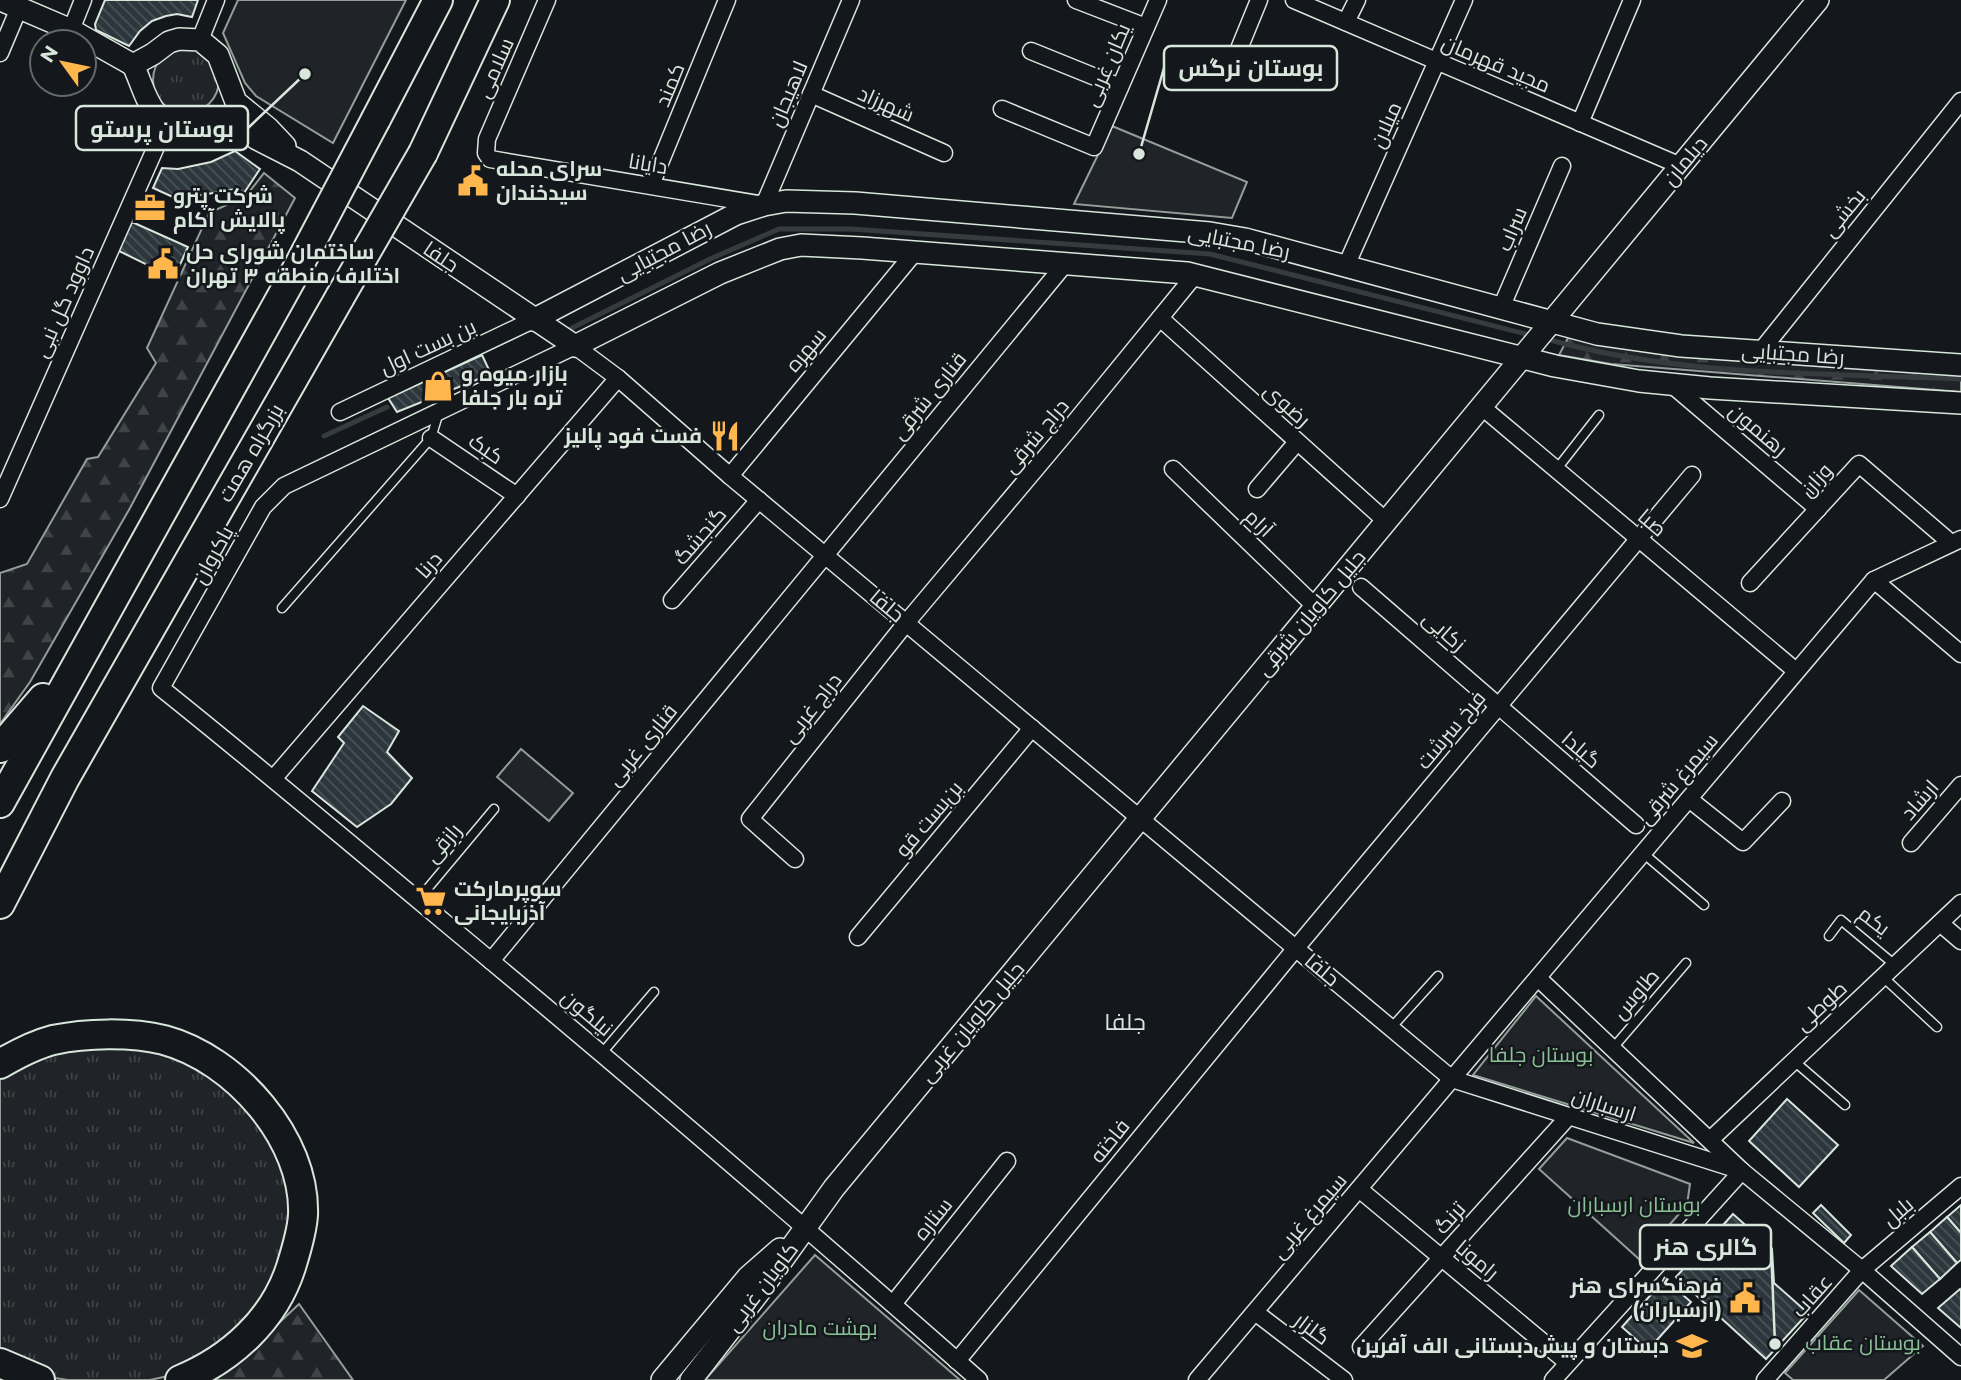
<svg xmlns="http://www.w3.org/2000/svg" width="1961" height="1380" font-family="Montserrat,Cairo,sans-serif">
	<style>
		.grass { fill: url(#grass-tufts); stroke: #939e99; stroke-width: 2 }
		.forest { fill: url(#forest-firs); stroke: #939e99; stroke-width: 2 }
		.park { fill: #202428; stroke: #939e99; stroke-width: 2 }
		.lines { fill: none; stroke-linecap: round; stroke-linejoin: round }
		.stream { stroke: #363b3e; stroke-width: 5 }
		.building { fill: url(#building-back-hatch); stroke: #d8e6dc; stroke-width: 2 }
		.lane-casing { stroke: #d8e6dc; stroke-width: 11 }
		.street-casing { stroke: #d8e6dc; stroke-width: 19 }
		.secondary-casing { stroke: #d8e6dc; stroke-width: 24 }
		.highway-casing { stroke: #d8e6dc; stroke-width: 32 }
		.lane { stroke: #14181c; stroke-width: 8 }
		.street { stroke: #14181c; stroke-width: 16 }
		.secondary { stroke: #14181c; stroke-width: 21 }
		.highway { stroke: #14181c; stroke-width: 28 }
		.highway-bridge-casing { stroke: #d8e6dc; stroke-width: 32; stroke-linecap: butt }
		.highway-bridge { stroke: #14181c; stroke-width: 28 }
		.labels { text-anchor: middle; stroke-width: 5; stroke-linejoin: round; paint-order: stroke }
		.street-label { font-size: 21px; fill: #d8e6dc; stroke: #14181c }
		.poi-label { font-size: 21px; font-weight: bold; fill: #d8e6dc; stroke: #14181c; text-anchor: start }
		.park-label { font-size: 21px; fill: #8ac095; stroke: #14181c }
		.neighbourhood-label { font-size: 23px; fill: #d8e6dc; stroke: #14181c }
		.leader { fill: none; stroke: #d8e6dc; stroke-width: 2.5 }
		.callout-dot { fill: #d8e6dc; stroke: #14181c; stroke-width: 2.5 }
		.callout { fill: #14181c; stroke: #d8e6dc; stroke-width: 2.5 }
		.callout-label { font-size: 23px; text-anchor: middle; font-weight: bold; fill: #d8e6dc }
	</style>
	<defs>
		<pattern id="grass-tufts" width="24" height="20" patternUnits="userSpaceOnUse" patternTransform="scale(1.75)"><rect width="24" height="20" fill="#202428"/><path d="M3 7l-1-3M5 7V3M7 7l1-3M15 17l-1-3M17 17v-4M19 17l1-3" fill="none" stroke="#404447"/></pattern>
		<pattern id="forest-firs" width="22" height="20" patternUnits="userSpaceOnUse" patternTransform="scale(1.75)"><rect width="22" height="20" fill="#202428"/><path d="M5 1l3.5 6h-7zM16 11l3.5 6h-7z" fill="#404447"/></pattern>
		<pattern id="building-back-hatch" width="6" height="6" patternUnits="userSpaceOnUse" patternTransform="scale(1.75)"><rect width="6" height="6" fill="#2c363c"/><path d="M-1 5l2 2M0 0l6 6M5-1l2 2" fill="none" stroke="#4a5358"/></pattern>
	</defs>
	<rect width="100%" height="100%" fill="#14181c"/>
	<g class="grass">
		<circle cx="186" cy="80" r="33"/>
		<path d="M 130,1042 L 207,1068 L 280,1146 L 294,1206 L 281,1267 L 246,1325 L 182,1373 L 150,1380 L 68,1380 L 48,1377 L 0,1358 L 0,1072 L 28,1057 Z"/>
	</g>
	<g class="forest">
		<path d="M 264,173 L 295,198 L 130,508 L 30,682 L 0,724 L 0,573 L 27,564 L 87,459 L 98,457 L 156,363 L 147,348 L 209,213 L 246,196 Z"/>
		<path d="M 1569,336 L 1961,374 L 1961,392 L 1611,364 L 1559,355 Z"/>
		<path d="M 299,1304 L 353,1380 L 205,1380 L 245,1355 Z"/>
	</g>
	<g class="park">
		<path d="M 238,0 L 406,0 L 333,143 L 256,96 L 245,83 L 223,33 Z"/>
		<path d="M 1112,126 L 1247,182 L 1232,218 L 1074,204 Z"/>
		<path d="M 521,749 L 573,793 L 549,821 L 497,777 Z"/>
		<path d="M 1536,996 L 1694,1143 L 1473,1075 Z"/>
		<path d="M 1567,1138 L 1690,1184 L 1687,1205 L 1639,1259 L 1539,1169 Z"/>
		<path d="M 815,1255 L 960,1380 L 705,1380 Z"/>
		<path d="M 1859,1290 L 1923,1346 L 1884,1380 L 1793,1380 L 1785,1373 Z"/>
	</g>
	<g class="lines">
		<g class="stream">
			<path d="M 570,329 L 710,259 L 779,229 L 851,229 L 1210,254 L 1534,336"/>
			<path d="M 1543,338 C 1677,377 1823,373 1961,379"/>
			<path d="M 324,436 L 387,407"/>
		</g>
	</g>
	<g class="building">
		<path d="M 105,0 L 198,0 L 192,17 L 177,14 L 166,16 L 152,21 L 140,31 L 129,46 L 96,30 L 95,24 Z"/>
		<path d="M 235,151 L 260,169 L 244,193 L 236,189 L 190,197 L 184,202 L 153,188 L 162,168 L 178,169 L 211,162 Z"/>
		<path d="M 132,222 L 188,247 L 174,278 L 117,250 Z"/>
		<path d="M 482,355 L 491,374 L 397,412 L 388,398 Z"/>
		<path d="M 363,706 L 399,731 L 387,752 L 412,778 L 391,804 L 357,827 L 312,791 L 344,743 L 338,737 Z"/>
		<path d="M 1787,1099 L 1838,1145 L 1799,1187 L 1749,1141 Z"/>
		<path d="M 1821,1205 L 1851,1235 L 1844,1243 L 1813,1213 Z"/>
		<path d="M 1961,1205 L 1961,1233 L 1947,1217 Z"/>
		<path d="M 1733,1214 L 1772,1249 L 1774,1283 L 1808,1313 L 1766,1359 L 1676,1277 Z"/>
		<path d="M 1947,1217 L 1961,1233 L 1961,1260 L 1957,1263 L 1930,1232 Z"/>
		<path d="M 1930,1232 L 1957,1263 L 1940,1279 L 1912,1247 Z"/>
		<path d="M 1912,1247 L 1940,1279 L 1922,1294 L 1891,1266 Z"/>
		<path d="M 1665,1279 L 1691,1302 L 1648,1350 L 1622,1327 Z"/>
		<path d="M 1960,1289 L 1961,1291 L 1961,1328 L 1938,1308 Z"/>
	</g>
	<g class="lines">
		<g class="lane-casing">
			<g id="lane">
				<path d="M 1556,470 L 1599,415"/>
				<path d="M 282,608 L 431,438 L 439,412"/>
				<path d="M 1643,853 L 1704,905"/>
				<path d="M 418,900 L 494,809"/>
				<path d="M 1829,936 L 1841,920 L 1895,965"/>
				<path d="M 1883,977 L 1937,1027"/>
				<path d="M 1391,1028 L 1438,976"/>
				<path d="M 1613,1048 L 1686,963"/>
				<path d="M 602,1053 L 654,992"/>
				<path d="M 1794,1061 L 1845,1105"/>
			</g>
		</g>
		<g class="street-casing">
			<g id="street">
				<path d="M 547,0 L 487,139 L 486,153 L 490,159 L 764,205 L 851,0"/>
				<path d="M 1076,0 L 1146,27"/>
				<path d="M 1294,0 L 1681,166"/>
				<path d="M 1346,22 L 1357,0"/>
				<path d="M 71,30 L 83,0"/>
				<path d="M 200,40 L 216,0"/>
				<path d="M 1031,51 L 1120,87"/>
				<path d="M 0,53 L 19,8"/>
				<path d="M 1232,66 L 1259,0"/>
				<path d="M 811,94 L 944,153"/>
				<path d="M 1002,109 L 1094,147 L 1158,0"/>
				<path d="M 1580,123 L 1632,0"/>
				<path d="M 651,185 L 727,0"/>
				<path d="M 1346,266 L 1464,0"/>
				<path d="M 1501,308 L 1562,166"/>
				<path d="M 1160,318 L 1387,522"/>
				<path d="M 1760,352 L 1961,101"/>
				<path d="M 1671,384 L 1818,509"/>
				<path d="M 1482,407 L 1796,671"/>
				<path d="M 340,412 L 533,320"/>
				<path d="M 431,438 L 517,496"/>
				<path d="M 1173,469 L 1316,607"/>
				<path d="M 730,476 L 915,252"/>
				<path d="M 1257,489 L 1297,442"/>
				<path d="M 0,499 L 167,122"/>
				<path d="M 1874,580 L 1961,654"/>
				<path d="M 1750,583 L 1859,464 L 1951,543"/>
				<path d="M 1361,587 L 1636,825"/>
				<path d="M 672,600 L 759,500"/>
				<path d="M 273,779 L 618,378"/>
				<path d="M 1689,799 L 1743,842 L 1782,801"/>
				<path d="M 1911,843 L 1961,785"/>
				<path d="M 795,859 L 750,819 L 906,623 L 1070,428 L 1195,275"/>
				<path d="M 1940,923 L 1961,941"/>
				<path d="M 858,937 L 1032,728"/>
				<path d="M 491,961 L 1065,264"/>
				<path d="M 1538,978 L 1742,1171 L 1553,1380"/>
				<path d="M 1710,1140 L 1961,903"/>
				<path d="M 1359,1189 L 1568,1363"/>
				<path d="M 893,1304 L 1007,1161"/>
				<path d="M 1255,1312 L 1344,1380"/>
				<path d="M 1361,1347 L 1569,1116"/>
				<path d="M 957,1361 L 1296,948 L 1692,475"/>
				<path d="M 979,1380 C 802,1224 624,1071 443,921 C 350,843 256,764 161,688 L 263,507 L 284,486 L 575,346 L 618,378 L 730,476 L 1452,1079 L 1742,1171 L 1862,1270 L 1961,1357"/>
				<path d="M 1197,1380 L 1874,580 L 1961,539"/>
				<path d="M 1765,1380 L 1862,1270 L 1961,1186"/>
			</g>
		</g>
		<g class="secondary-casing">
			<g id="secondary">
				<path d="M 1,0 L 71,30 L 133,65"/>
				<path d="M 133,65 C 146,92 149,126 188,127 C 199,128 214,120 226,118 L 257,139 L 300,161 L 575,346 L 720,273 L 780,249 L 801,245 L 862,248 L 1187,273 L 1555,366 L 1639,381 L 1710,388 L 1961,403"/>
				<path d="M 133,65 L 153,54 L 169,42 L 179,39 L 200,40 L 218,55 L 236,102 L 268,128 L 285,146"/>
				<path d="M 533,320 L 736,214 L 764,205 L 786,201 L 855,203 L 1210,233 L 1245,239 L 1597,334 L 1681,346 L 1961,365"/>
				<path d="M 662,1380 L 748,1277 L 780,1249"/>
				<path d="M 691,1380 L 760,1291 L 834,1188 L 1818,0"/>
			</g>
		</g>
		<g class="highway-casing">
			<g id="highway">
				<path d="M 376,119 L 438,0"/>
				<path d="M 423,153 L 495,0"/>
				<path d="M 0,748 L 43,698"/>
				<path d="M 0,803 L 298,267"/>
				<path d="M 0,904 L 65,778 L 340,297"/>
				<path d="M 0,1064 C 17,1054 34,1045 53,1040 C 86,1033 131,1032 164,1040 C 235,1059 306,1139 303,1215 C 302,1232 296,1251 291,1267 C 274,1320 231,1359 180,1380"/>
				<path d="M 0,1363 L 40,1380"/>
			</g>
		</g>
		<use href="#lane" class="lane"/>
		<use href="#street" class="street"/>
		<use href="#secondary" class="secondary"/>
		<use href="#highway" class="highway"/>
		<g class="highway-bridge-casing">
			<g id="highway-bridge">
				<path d="M 298,267 L 376,119"/>
				<path d="M 340,297 L 423,153"/>
			</g>
		</g>
		<use href="#highway-bridge" class="highway-bridge"/>
	</g>
	<defs>
		<g id="civic-bare" transform="scale(2.415)"><path d="M-.6-6.5H3V-4.5H.6V-3L4-1V1h2V6H-6V1h2V-1L-.6-3ZM-1.2 2.5V6h2.4V2.5Z" fill="#ffb74d" stroke="#14181c" stroke-width="2.5" paint-order="stroke"/></g>
		<g id="office-bare" transform="scale(2.415)"><path d="M-6-3h4V-5.5h4V-3h4V5H-6ZM-1-4.5V-3h2v-1.5ZM-6 0V1H6V0Z" fill="#ffb74d" stroke="#14181c" stroke-width="2.5" paint-order="stroke"/></g>
		<g id="shop-bare" transform="scale(2.415)"><path d="M-5-2.5h2.3a2.7 3.5 0 0 1 5.4 0H5L5.5 6h-11ZM-1.5-2.5h3a1.5 2.3 0 0 0-3 0Z" fill="#ffb74d" stroke="#14181c" stroke-width="2.5" paint-order="stroke"/></g>
		<g id="restaurant-bare" transform="scale(2.415)"><path d="M-5-6h1v4h1v-4h1v4h1v-4h1v5L-1.5 .5V6h-2V.5L-5-1ZM5-6V6H3V1.5H1.5Q1.5-4 5-6Z" fill="#ffb74d" stroke="#14181c" stroke-width="2.5" paint-order="stroke"/></g>
		<g id="supermarket-bare" transform="scale(2.415)"><path d="M-6-5.5h2.5l.6 2H6L4.5 2H-2.5L-4.4-4H-6ZM-1.5 3.2a1.3 1.3 0 1 0 .1 0ZM3 3.2a1.3 1.3 0 1 0 .1 0Z" fill="#ffb74d" stroke="#14181c" stroke-width="2.5" paint-order="stroke"/></g>
		<g id="school-bare" transform="scale(2.415)"><path d="M0-5L7-2L0 1L-7-2ZM-4 1L0 2.5L4 1V4Q0 6-4 4Z" fill="#ffb74d" stroke="#14181c" stroke-width="2.5" paint-order="stroke"/></g>
	</defs>
	<g fill-rule="evenodd">
		<use href="#civic-bare" x="473" y="181"/>
		<use href="#office-bare" x="150" y="208"/>
		<use href="#civic-bare" x="163" y="264"/>
		<use href="#shop-bare" x="438" y="386"/>
		<use href="#restaurant-bare" x="725" y="436"/>
		<use href="#supermarket-bare" x="431" y="901"/>
		<use href="#civic-bare" x="1745" y="1298"/>
		<use href="#school-bare" x="1692" y="1346"/>
	</g>
	<g class="labels">
		<g class="street-label">
			<text transform="translate(1496 64) rotate(23)" y="7">مجید قهرمان</text>
			<text transform="translate(1107 65) rotate(-67)" y="7">یکان غربی</text>
			<text transform="translate(495 68) rotate(-66)" y="7">سلامی</text>
			<text transform="translate(670 85) rotate(-68)" y="7">کمند</text>
			<text transform="translate(788 94) rotate(-67)" y="7">لاهیجان</text>
			<text transform="translate(886 104) rotate(24)" y="7">شهرزاد</text>
			<text transform="translate(1386 125) rotate(-66)" y="7">میلان</text>
			<text transform="translate(1685 161) rotate(-50)" y="7">دیلمان</text>
			<text transform="translate(648 164) rotate(9)" y="7">دایانا</text>
			<text transform="translate(1844 213) rotate(-51)" y="7">بخشی</text>
			<text transform="translate(1512 229) rotate(-67)" y="7">سراب</text>
			<text transform="translate(1239 242) rotate(11)" y="7">رضا مجتبایی</text>
			<text transform="translate(664 251) rotate(-28)" y="7">رضا مجتبایی</text>
			<text transform="translate(441 257) rotate(34)" y="7">جلفا</text>
			<text transform="translate(64 302) rotate(-66)" y="7">داوود گل نبی</text>
			<text transform="translate(428 347) rotate(-25)" y="7">بن بست اول</text>
			<text transform="translate(806 350) rotate(-50)" y="7">سهره</text>
			<text transform="translate(1793 354) rotate(4)" y="7">رضا مجتبایی</text>
			<text transform="translate(929 396) rotate(-51)" y="7">قناری شرقی</text>
			<text transform="translate(1287 405) rotate(42)" y="7">رضوی</text>
			<text transform="translate(1758 430) rotate(40)" y="7">رهنمون</text>
			<text transform="translate(1036 436) rotate(-50)" y="7">دراج شرقی</text>
			<text transform="translate(486 449) rotate(34)" y="7">کبک</text>
			<text transform="translate(251 453) rotate(-60)" y="7">بزرگراه همت</text>
			<text transform="translate(1816 480) rotate(-48)" y="7">وزان</text>
			<text transform="translate(1259 523) rotate(44)" y="7">آرام</text>
			<text transform="translate(1652 523) rotate(40)" y="7">صبا</text>
			<text transform="translate(700 536) rotate(-49)" y="7">گنجشگ</text>
			<text transform="translate(213 555) rotate(-61)" y="7">پاکروان</text>
			<text transform="translate(429 565) rotate(-49)" y="7">درنا</text>
			<text transform="translate(887 606) rotate(40)" y="7">جلفا</text>
			<text transform="translate(1311 613) rotate(-50)" y="7">جلیل کاویان شرقی</text>
			<text transform="translate(1444 631) rotate(41)" y="7">زکایی</text>
			<text transform="translate(812 708) rotate(-52)" y="7">دراج غربی</text>
			<text transform="translate(1451 730) rotate(-50)" y="7">فرخ سرشت</text>
			<text transform="translate(642 745) rotate(-51)" y="7">قناری غربی</text>
			<text transform="translate(1581 750) rotate(41)" y="7">گیلدا</text>
			<text transform="translate(1678 779) rotate(-50)" y="7">سیمرغ شرقی</text>
			<text transform="translate(1920 800) rotate(-49)" y="7">ارشاد</text>
			<text transform="translate(929 819) rotate(-50)" y="7">بن‌بست قو</text>
			<text transform="translate(443 843) rotate(-50)" y="7">رازقی</text>
			<text transform="translate(1874 921) rotate(37)" y="7">یکم</text>
			<text transform="translate(1322 970) rotate(40)" y="7">جلفا</text>
			<text transform="translate(1636 994) rotate(-49)" y="7">طاوس</text>
			<text transform="translate(1821 1006) rotate(-43)" y="7">طوطی</text>
			<text transform="translate(587 1013) rotate(40)" y="7">نیلگون</text>
			<text transform="translate(972 1022) rotate(-50)" y="7">جلیل کاویان غربی</text>
			<text transform="translate(1604 1105) rotate(18)" y="7">ارسباران</text>
			<text transform="translate(1110 1141) rotate(-51)" y="7">فاخته</text>
			<text transform="translate(1898 1212) rotate(-40)" y="7">بلبل</text>
			<text transform="translate(1309 1216) rotate(-50)" y="7">سیمرغ غربی</text>
			<text transform="translate(1450 1218) rotate(-48)" y="7">ترنگ</text>
			<text transform="translate(933 1219) rotate(-51)" y="7">ستاره</text>
			<text transform="translate(1477 1260) rotate(40)" y="7">رامونا</text>
			<text transform="translate(762 1287) rotate(-53)" y="7">کاویان غربی</text>
			<text transform="translate(1812 1296) rotate(-48)" y="7">عقاب</text>
			<text transform="translate(1312 1329) rotate(37)" y="7">گلزار</text>
		</g>
		<g class="poi-label">
			<text x="496" y="176">سرای محله<tspan x="496" dy="24">سیدخندان</tspan></text>
			<text x="173" y="203">شرکت پترو<tspan x="173" dy="24">پالایش آکام</tspan></text>
			<text x="186" y="259">ساختمان شورای حل<tspan x="186" dy="24">اختلاف منطقه ۳ تهران</tspan></text>
			<text x="461" y="381">بازار میوه و<tspan x="461" dy="24">تره بار جلفا</tspan></text>
			<text x="702" y="443" text-anchor="end">فست فود پالیز</text>
			<text x="454" y="896">سوپرمارکت<tspan x="454" dy="24">آذربایجانی</tspan></text>
			<text x="1722" y="1293" text-anchor="end">فرهنگسرای هنر<tspan x="1722" dy="24">(ارسباران)</tspan></text>
			<text x="1669" y="1353" text-anchor="end">دبستان و پیش‌دبستانی الف آفرین</text>
		</g>
		<g class="park-label">
			<text x="1541" y="1062">بوستان جلفا</text>
			<text x="1634" y="1212">بوستان ارسباران</text>
			<text x="820" y="1335">بهشت مادران</text>
			<text x="1863" y="1350">بوستان عقاب</text>
		</g>
		<g class="neighbourhood-label">
			<text x="1125" y="1030">جلفا</text>
		</g>
	</g>
	<path class="leader" d="M1139 154L1164 68M305 74L248 128M1775 1344L1771 1247"/>
	<g class="callout-dot">
		<circle cx="1139" cy="154" r="7"/>
		<circle cx="305" cy="74" r="7"/>
		<circle cx="1775" cy="1344" r="7"/>
	</g>
	<g class="callout">
		<rect x="1164" y="46" width="173" height="44" rx="7"/>
		<rect x="76" y="106" width="172" height="44" rx="7"/>
		<rect x="1640" y="1225" width="131" height="44" rx="7"/>
	</g>
	<g class="callout-label">
		<text x="1251" y="76">بوستان نرگس</text>
		<text x="162" y="137">بوستان پرستو</text>
		<text x="1706" y="1255">گالری هنر</text>
	</g>
	<g transform="translate(63 63) rotate(303)"><circle r="33" fill="#14181c" stroke="#626a69" stroke-width="2"/>
	<path d="M0-5L12 26L0 18L-12 26Z" fill="#ffb74d"/>
	<text y="-10" font-size="19" font-weight="bold" text-anchor="middle" fill="#d8e6dc">N</text>
	</g>
</svg>
